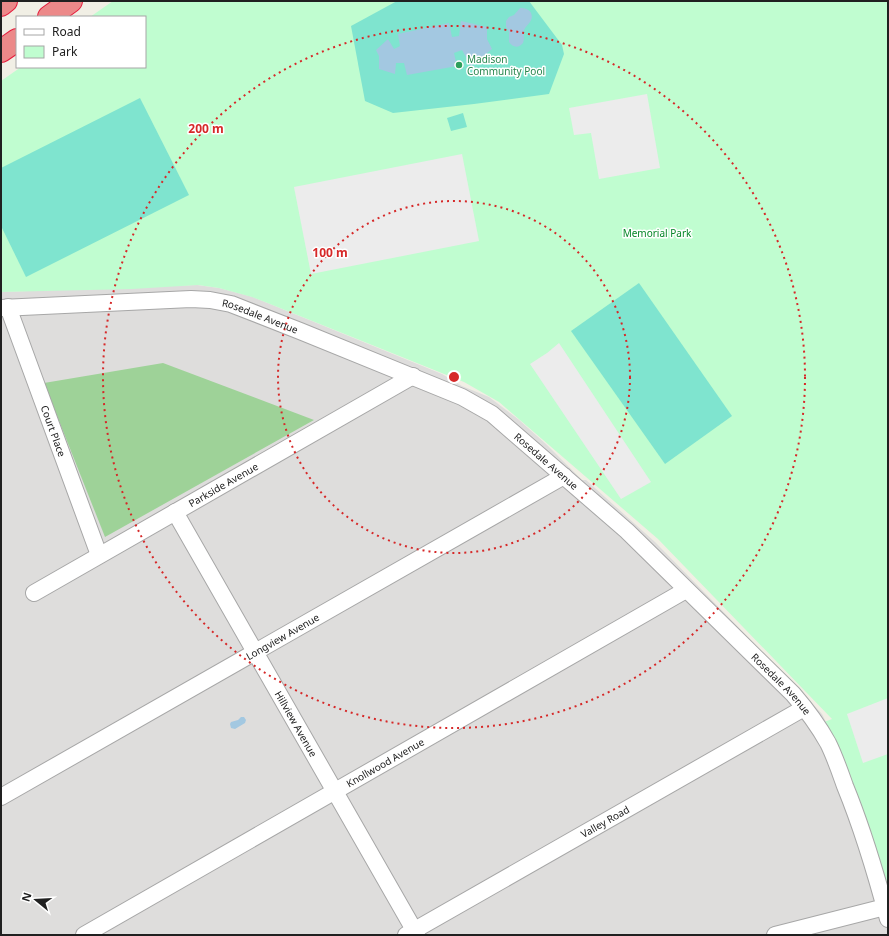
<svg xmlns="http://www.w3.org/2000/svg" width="889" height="936" font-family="'Noto Sans',sans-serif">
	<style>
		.residential { fill: #dedddc }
		.forest { fill: #9ed298 }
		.park { fill: #c0fdd0 }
		.pitch { fill: #7fe4cf }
		.parking { fill: #ececec }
		.water { fill: #a3c8e1 }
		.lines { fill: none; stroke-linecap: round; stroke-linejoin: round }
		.minor-casing { stroke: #a7a7a7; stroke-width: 18 }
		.highway-casing { stroke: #e61b3c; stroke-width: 24 }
		.minor { stroke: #fff; stroke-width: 16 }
		.highway { stroke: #ec8989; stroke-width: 22 }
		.ring { fill: none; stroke: #d62828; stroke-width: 2; stroke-dasharray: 2 4 }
		.leisure-dot { fill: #2e9e5b; stroke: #fff; stroke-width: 1.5 }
		.labels { text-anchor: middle; stroke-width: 3; stroke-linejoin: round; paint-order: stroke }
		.leisure-label { font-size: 10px; fill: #27864d; stroke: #fff; text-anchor: start }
		.park-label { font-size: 10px; fill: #058627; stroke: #fff }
		.street-label { font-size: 10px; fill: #202020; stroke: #fff }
		.centre { fill: #d62828; stroke: #fff; stroke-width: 2 }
		.ring-label { font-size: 12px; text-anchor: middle; font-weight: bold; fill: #d62828; stroke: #fff; stroke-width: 3; stroke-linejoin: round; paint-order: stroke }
	</style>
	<rect width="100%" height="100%" fill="#f1efe5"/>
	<path class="residential" d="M 197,285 L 219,288 L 253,297 L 442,374 L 462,386 L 489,397 L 518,419 L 547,445 L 582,480 L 586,480 L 655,542 L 804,694 L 822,714 L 836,742 L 888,887 L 888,935 L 1,935 L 1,292 Z"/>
	<path class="forest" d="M 163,363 L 314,420 L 105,537 L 44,383 Z"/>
	<path class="park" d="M 113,1 L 888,1 L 888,887 L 836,742 L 824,722 L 832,719 L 658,539 L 499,402 L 464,382 L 265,302 L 252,297 L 219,288 L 198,285 L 132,289 L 1,292 L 1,81 L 21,67 L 145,67 L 145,17 L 90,17 Z"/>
	<g class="pitch">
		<path d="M 397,1 L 529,1 L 562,45 L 564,54 L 549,94 L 474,104 L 393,113 L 365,101 L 351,26 Z"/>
		<path d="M 140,98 L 189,195 L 26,277 L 1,226 L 1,168 Z"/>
		<path d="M 463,113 L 467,127 L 451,131 L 447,118 Z"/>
		<path d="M 639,283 L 732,416 L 665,464 L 571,331 Z"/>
	</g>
	<g class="parking">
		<path d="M 647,94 L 660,168 L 599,179 L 591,133 L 574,135 L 569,108 Z"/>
		<path d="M 462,154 L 479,241 L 311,274 L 294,187 Z"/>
		<path d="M 559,343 L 651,482 L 621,499 L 530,364 L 547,353 Z"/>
		<path d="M 888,698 L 888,754 L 863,763 L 847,714 Z"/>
	</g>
	<g class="water">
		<path d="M 520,8 C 529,7 535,14 530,22 C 528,25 525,27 524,30 C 523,35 525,38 523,43 C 519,48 513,48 509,42 L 509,32 L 506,27 L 506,21 L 509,17 L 514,15 Z"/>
		<path d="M 461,21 L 487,27 L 487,39 L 492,49 L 471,66 L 462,50 L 454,53 L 457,66 L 407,75 L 404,63 L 396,63 L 395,74 L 379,69 L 379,56 L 376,50 L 388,39 L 394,49 L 400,46 L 398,34 L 449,23 L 452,37 L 459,36 Z"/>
		<path d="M 241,717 L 244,717 L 246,720 L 245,723 L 235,729 L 231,728 L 230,724 L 231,722 L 238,720 Z"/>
	</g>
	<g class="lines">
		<g class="minor-casing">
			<g id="minor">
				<path id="s1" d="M 8,307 L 99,555"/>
				<path id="s2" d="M 1,308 L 191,299 L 210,300 L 231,304 L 300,331 L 462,397 L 492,414 L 627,531 L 793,694 C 806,709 818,725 828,743 C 835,757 840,772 845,786 C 863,830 876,874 888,919"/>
				<path id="s3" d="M 175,512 L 417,935"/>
				<path id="s4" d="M 34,593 L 413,376"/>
				<path id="s5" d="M 1,797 L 564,476"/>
				<path id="s6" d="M 84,935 L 686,590"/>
				<path id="s7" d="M 406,935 L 804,708"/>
				<path d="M 775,935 L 885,907"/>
			</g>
		</g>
		<g class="highway-casing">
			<g id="highway">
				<path d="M 1,5 L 6,1"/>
				<path d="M 49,17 L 71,1"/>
				<path d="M 1,51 L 17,40"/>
			</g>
		</g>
		<use href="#minor" class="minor"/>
		<use href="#highway" class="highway"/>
	</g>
	<g class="ring">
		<circle cx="454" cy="377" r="176"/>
		<circle cx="454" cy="377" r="351"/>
	</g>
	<circle class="leisure-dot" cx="459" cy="65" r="4"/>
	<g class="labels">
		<g class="leisure-label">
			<text x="467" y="63">Madison<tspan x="467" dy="12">Community Pool</tspan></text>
		</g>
		<g class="park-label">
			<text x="657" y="237">Memorial Park</text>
		</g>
		<g class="street-label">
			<text dy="4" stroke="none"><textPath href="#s2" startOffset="262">Rosedale Avenue</textPath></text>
			<text dy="4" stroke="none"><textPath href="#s1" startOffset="132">Court Place</textPath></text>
			<text dy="4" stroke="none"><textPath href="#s2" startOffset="586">Rosedale Avenue</textPath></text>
			<text dy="4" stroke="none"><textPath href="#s4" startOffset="218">Parkside Avenue</textPath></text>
			<text dy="4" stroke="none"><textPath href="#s5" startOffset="324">Longview Avenue</textPath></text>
			<text dy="4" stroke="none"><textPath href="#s2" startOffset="910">Rosedale Avenue</textPath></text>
			<text dy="4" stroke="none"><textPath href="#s3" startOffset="244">Hillview Avenue</textPath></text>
			<text dy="4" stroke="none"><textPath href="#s6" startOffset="347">Knollwood Avenue</textPath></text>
			<text dy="4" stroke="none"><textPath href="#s7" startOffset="229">Valley Road</textPath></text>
		</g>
	</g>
	<circle cx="454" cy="377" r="6" class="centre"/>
	<g class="ring-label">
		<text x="206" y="133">200 m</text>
		<text x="330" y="257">100 m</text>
	</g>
	<rect width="889" height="936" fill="none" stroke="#202020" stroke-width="4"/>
	<rect x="16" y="16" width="130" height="52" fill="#ffffff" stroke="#a6a6a6"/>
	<rect x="24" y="29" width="20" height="6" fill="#ffffff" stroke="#a6a6a6"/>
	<text x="52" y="36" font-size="12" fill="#202020">Road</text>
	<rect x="24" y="46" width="20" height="12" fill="#c0fdd0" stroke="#a6a6a6"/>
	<text x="52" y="56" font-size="12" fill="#202020">Park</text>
	<g transform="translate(36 900) rotate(288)" stroke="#ffffff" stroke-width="3" paint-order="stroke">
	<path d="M0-3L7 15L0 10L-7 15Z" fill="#202020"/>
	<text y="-6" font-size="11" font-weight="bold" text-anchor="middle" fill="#202020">N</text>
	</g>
</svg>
